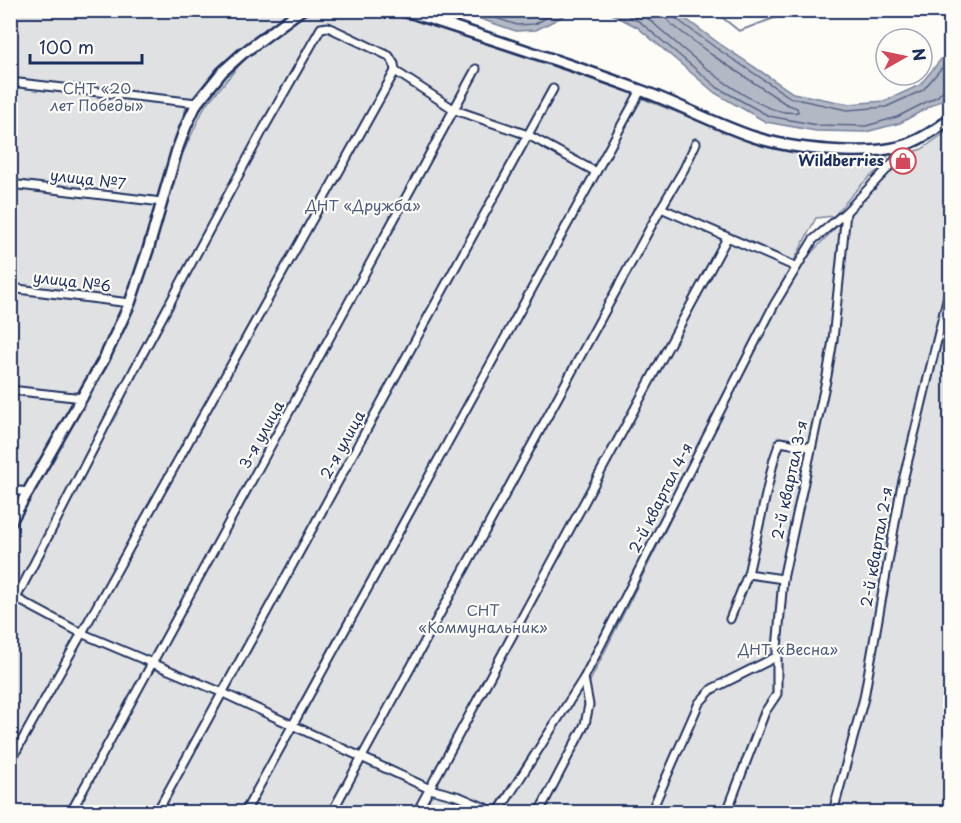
<svg xmlns="http://www.w3.org/2000/svg" width="961" height="823" font-family="'Playpen Sans',sans-serif">
	<style>
		.green { fill: #e0e1e3; stroke: #7e88a0; stroke-width: 1.5 }
		.water { fill: #b3b8c5; stroke: #76819c; stroke-width: 1.5 }
		.lines { fill: none; stroke-linecap: round; stroke-linejoin: round }
		.shore { stroke: #586687; stroke-width: 1.5 }
		.stream { stroke: #76819c; stroke-width: 2 }
		.minor-casing { stroke: #1b2f5e; stroke-width: 11 }
		.tertiary-casing { stroke: #1b2f5e; stroke-width: 14 }
		.minor { stroke: #fdfcf7; stroke-width: 7 }
		.tertiary { stroke: #fdfcf7; stroke-width: 9 }
		.labels { text-anchor: middle; stroke-width: 4.5; stroke-linejoin: round; paint-order: stroke }
		.park-label { font-size: 15px; fill: #4c5c7f; stroke: #fdfcf7 }
		.poi-label { font-size: 15px; font-weight: bold; fill: #1b2f5e; stroke: #fdfcf7; text-anchor: end }
		.street-label { font-size: 15px; fill: #1b2f5e; stroke: #fdfcf7 }
	</style>
	<rect width="100%" height="100%" fill="#fdfcf7"/>
	<filter id="ink" filterUnits="userSpaceOnUse"><feTurbulence type="fractalNoise" baseFrequency=".0167" numOctaves="2"/><feDisplacementMap in="SourceGraphic" scale="12" xChannelSelector="R" yChannelSelector="G"/><feConvolveMatrix kernelMatrix="1 2 1 2 8 2 1 2 1" color-interpolation-filters="sRGB"/></filter>
	<g filter="url(#ink)">
		<g class="green">
			<path d="M 11,11 L 295,11 L 209,82 L 186,108 L 119,321 L 91,376 L 11,515 Z"/>
			<path d="M 321,11 L 356,11 L 415,20 L 635,94 L 332,643 L 241,812 L 11,812 L 11,529 L 106,364 L 143,280 L 182,155 L 205,106 L 246,57 L 305,15 Z"/>
			<path d="M 641,98 L 754,143 L 827,154 L 885,156 L 893,163 C 872,168 848,200 834,216 L 816,218 L 574,687 L 492,812 L 250,812 Z"/>
			<path d="M 950,129 L 950,812 L 502,812 C 527,770 550,717 588,685 L 777,306 L 810,254 L 908,153 L 922,149 Z"/>
		</g>
		<g class="water">
			<path d="M 457,11 L 573,11 L 536,30 L 516,31 Z"/>
			<path d="M 606,11 L 675,11 L 720,44 L 793,93 L 848,104 L 885,101 L 920,85 L 950,48 L 950,91 L 942,100 L 900,123 L 866,132 L 816,131 L 766,122 L 715,93 L 637,27 Z"/>
		</g>
		<g class="lines">
			<g class="shore">
				<path d="M 472,10 L 517,25 L 535,24 L 560,10"/>
				<path d="M 619,10 L 640,22 L 718,88 L 769,116 L 817,125 L 866,126 L 897,117 L 938,96 L 945,88 L 950,87"/>
				<path d="M 635,10 L 645,16 C 677,43 756,120 798,112 L 797,108 L 786,104 L 712,55 L 671,24 L 666,18 L 665,10"/>
				<path d="M 672,10 L 675,18 L 716,48 L 791,98 L 847,110 L 886,107 L 923,90 L 950,58"/>
			</g>
			<path class="stream" d="M 713,10 L 739,31 L 796,10"/>
			<g class="minor-casing">
				<g id="minor">
					<path d="M 10,82 L 197,103"/>
					<path d="M 10,184 L 162,202"/>
					<path d="M 661,208 L 796,267"/>
					<path d="M 10,288 L 130,303"/>
					<path d="M 10,390 L 83,398"/>
					<path d="M 10,490 L 29,492"/>
					<path d="M 748,574 L 783,579"/>
					<path d="M 10,595 L 81,633 L 223,693 L 430,789 L 460,797 L 495,812"/>
					<path d="M 10,610 L 135,368 L 264,128 L 321,28 L 328,27 L 389,56 L 394,64 L 395,71 L 455,110 L 528,135 L 596,172"/>
					<path d="M 730,619 L 748,574 L 774,459 L 780,442 L 809,447"/>
					<path d="M 10,762 L 395,71"/>
					<path d="M 71,812 L 476,69"/>
					<path d="M 157,812 L 553,89"/>
					<path d="M 245,812 L 641,90"/>
					<path d="M 332,812 L 661,208 L 684,169 L 696,143"/>
					<path d="M 417,812 L 727,238"/>
					<path d="M 495,812 L 501,808 L 584,678"/>
					<path d="M 539,812 L 585,724 L 589,705 L 584,678 L 774,305 L 813,240 L 846,212"/>
					<path d="M 651,812 L 699,703 L 712,689 L 774,658"/>
					<path d="M 727,812 L 765,712 L 777,694 L 777,649 L 783,579 L 827,376 L 833,340 L 846,212 L 893,163 L 906,145"/>
					<path d="M 833,812 L 864,698 L 901,489 L 950,287"/>
				</g>
			</g>
			<g class="tertiary-casing">
				<g id="tertiary">
					<path d="M 396,10 L 415,14 C 490,39 566,62 640,90 C 679,104 715,124 754,137 C 791,149 871,158 908,144 C 923,138 937,129 950,119"/>
					<path d="M 10,523 L 104,359 L 130,303 L 148,250 L 177,150 L 186,126 L 197,103 L 222,72 L 242,54 L 301,10"/>
				</g>
			</g>
			<use href="#minor" class="minor"/>
			<use href="#tertiary" class="tertiary"/>
		</g>
	</g>
	<defs>
		<g id="shop-ring" transform="scale(1.35)"><circle r="9.5" fill="#fdfcf7" stroke="#d1495b" stroke-width="1.5"/><path d="M-5-2.5h2.3a2.7 3.5 0 0 1 5.4 0H5L5.5 6h-11ZM-1.5-2.5h3a1.5 2.3 0 0 0-3 0Z" fill="#d1495b"/></g>
	</defs>
	<g fill-rule="evenodd">
		<use href="#shop-ring" x="903" y="161"/>
	</g>
	<g class="labels">
		<g class="park-label">
			<text x="97" y="94">СНТ «20<tspan x="97" dy="17">лет Победы»</tspan></text>
			<text x="363" y="211">ДНТ «Дружба»</text>
			<text x="483" y="616">СНТ<tspan x="483" dy="17">«Коммунальник»</tspan></text>
			<text x="788" y="655">ДНТ «Весна»</text>
		</g>
		<g class="poi-label">
			<text x="884" y="166">Wildberries</text>
		</g>
		<g class="street-label">
			<text transform="translate(88 180) rotate(7)" y="5">улица №7</text>
			<text transform="translate(72 282) rotate(7)" y="5">улица №6</text>
			<text transform="translate(262 435) rotate(-61)" y="5">3-я улица</text>
			<text transform="translate(343 445) rotate(-61)" y="5">2-я улица</text>
			<text transform="translate(790 480) rotate(-78)" y="5">2-й квартал 3-я</text>
			<text transform="translate(661 498) rotate(-63)" y="5">2-й квартал 4-я</text>
			<text transform="translate(877 547) rotate(-80)" y="5">2-й квартал 2-я</text>
		</g>
	</g>
	<rect width="961" height="823" fill="none" stroke="#fdfcf7" stroke-width="36"/>
	<rect x="18" y="18" width="925" height="787" fill="none" stroke="#1b2f5e" stroke-width="2" filter="url(#ink)"/>
	<g transform="translate(904 57) rotate(81)"><circle r="28" fill="#fdfcf7" stroke="#a3aaba" stroke-width="1.5"/>
	<path d="M0-4.5L10 22L0 15L-10 22Z" fill="#d1495b"/>
	<text y="-9" font-size="16" font-weight="bold" text-anchor="middle" fill="#1b2f5e">N</text>
	</g>
	<path d="M30 54v9h112v-9" fill="none" stroke="#1b2f5e" stroke-width="3"/>
	<text x="39" y="54" font-size="18" fill="#1b2f5e" stroke="#fdfcf7" stroke-width="4.5" paint-order="stroke">100 m</text>
</svg>
